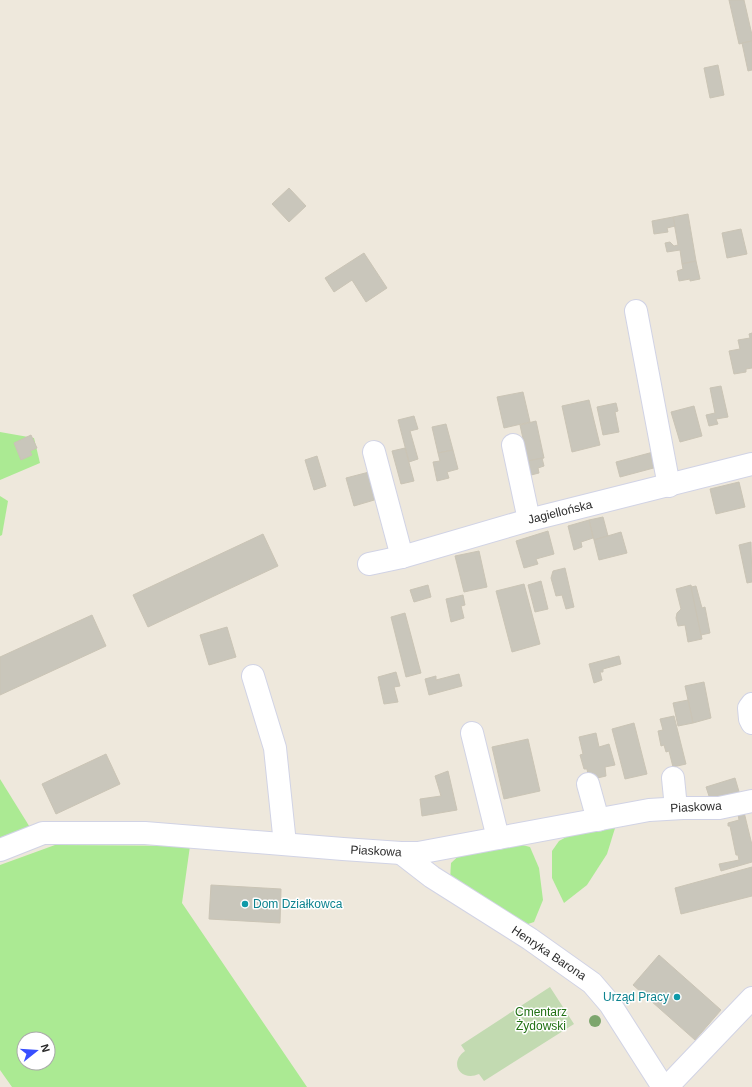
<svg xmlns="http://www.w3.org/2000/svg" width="752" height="1087" font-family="Arial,sans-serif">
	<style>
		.green { fill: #abea93; fill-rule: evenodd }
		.cemetery { fill: #c2dab1 }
		.building { fill: #c9c6bb; stroke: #cac4b5 }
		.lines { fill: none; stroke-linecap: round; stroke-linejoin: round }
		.minor-casing { stroke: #d1d3e5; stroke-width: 24 }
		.minor { stroke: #fff; stroke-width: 22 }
		.tree { fill: #7da66d }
		.culture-dot { fill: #0f9aa8; stroke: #fff; stroke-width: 1.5 }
		.labels { text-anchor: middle; stroke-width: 3; stroke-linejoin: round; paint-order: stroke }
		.street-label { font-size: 12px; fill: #2b2b2b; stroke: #fff }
		.culture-label { font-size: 12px; fill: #0d838f; stroke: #fff; text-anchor: start }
		.park-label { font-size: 12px; fill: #207013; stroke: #fff }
	</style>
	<rect width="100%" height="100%" fill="#eee8dc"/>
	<g class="green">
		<path d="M 0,432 L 34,438 L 40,463 L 0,480 Z"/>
		<path d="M 0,496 L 8,501 L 2,535 L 0,536 Z"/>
		<path d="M 0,779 L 31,829 L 0,840 Z"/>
		<path d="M 592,823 L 616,825 L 607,854 L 587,885 L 564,903 L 552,878 L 552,851 L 559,841 Z"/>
		<path d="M 515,843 L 530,847 L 539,868 L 543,900 L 534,922 L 522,926 L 450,880 L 451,863 L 465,850 Z"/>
		<path d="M 55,845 L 190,846 L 182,903 L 307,1087 L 12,1087 L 0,1070 L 0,865 ZM 24,1039 L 48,1039 L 48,1063 L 24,1063 Z"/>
	</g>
	<path class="cemetery" d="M 550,987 L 574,1024 L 484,1081 L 479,1074 C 461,1082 448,1063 465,1051 L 461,1045 Z"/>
	<g class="building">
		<path d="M 729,0 L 744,0 L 752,35 L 752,41 L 739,44 Z"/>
		<path d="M 752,41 L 752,70 L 748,71 L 742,43 Z"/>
		<path d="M 718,65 L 724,95 L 710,98 L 704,68 Z"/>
		<path d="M 289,188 L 306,206 L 289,222 L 272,204 Z"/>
		<path d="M 688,214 L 696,261 L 682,264 L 680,250 L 667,252 L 665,243 L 670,242 L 674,246 L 678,245 L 673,217 Z"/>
		<path d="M 673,217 L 675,226 L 667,228 L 668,232 L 654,234 L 652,221 Z"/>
		<path d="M 741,229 L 747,254 L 727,258 L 722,233 Z"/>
		<path d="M 364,253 L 387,288 L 366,302 L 352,280 L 334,292 L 325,278 Z"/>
		<path d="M 696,261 L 700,279 L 690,281 L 690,279 L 679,281 L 677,271 L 683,269 L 682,264 Z"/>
		<path d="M 752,333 L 752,368 L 746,369 L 746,372 L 734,374 L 729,351 L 740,349 L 738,340 L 750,338 L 749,334 Z"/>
		<path d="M 721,386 L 728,417 L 716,419 L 718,424 L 709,426 L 706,415 L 715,413 L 710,388 Z"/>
		<path d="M 523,392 L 530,422 L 504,428 L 497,397 Z"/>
		<path d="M 589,400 L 600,445 L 572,452 L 562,406 Z"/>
		<path d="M 616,403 L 618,411 L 615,412 L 619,432 L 603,435 L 597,407 Z"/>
		<path d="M 694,406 L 702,436 L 680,442 L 671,412 Z"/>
		<path d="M 414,416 L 418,429 L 410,431 L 418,459 L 409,462 L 398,420 Z"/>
		<path d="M 536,421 L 544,458 L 528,461 L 520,425 Z"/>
		<path d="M 446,424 L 453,450 L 438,453 L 432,427 Z"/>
		<path d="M 31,435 L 37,448 L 30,451 L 32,455 L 21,460 L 14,443 Z"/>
		<path d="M 405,448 L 414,481 L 401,484 L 392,451 Z"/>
		<path d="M 453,450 L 458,469 L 447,472 L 449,478 L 437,481 L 433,462 L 440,461 L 438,453 Z"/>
		<path d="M 657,451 L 661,466 L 620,477 L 616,462 Z"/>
		<path d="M 317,456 L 326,486 L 314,490 L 305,460 Z"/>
		<path d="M 542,458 L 544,466 L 538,468 L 539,473 L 531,475 L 528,461 Z"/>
		<path d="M 373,471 L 381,498 L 354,506 L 346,478 Z"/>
		<path d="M 739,482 L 745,507 L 716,514 L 710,489 Z"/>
		<path d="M 603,517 L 608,536 L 594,540 L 589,520 Z"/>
		<path d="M 589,520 L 593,538 L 581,542 L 582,547 L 574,550 L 568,526 Z"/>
		<path d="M 548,531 L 554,554 L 536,559 L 538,564 L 524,568 L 516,541 Z"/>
		<path d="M 621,532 L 627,553 L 599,560 L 594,540 Z"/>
		<path d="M 263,534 L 278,566 L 148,627 L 133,595 Z"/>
		<path d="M 751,542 L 752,582 L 747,583 L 739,545 Z"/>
		<path d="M 479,551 L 487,587 L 464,592 L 455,556 Z"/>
		<path d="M 565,568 L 574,607 L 566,609 L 562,595 L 556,596 L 551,578 L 553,571 Z"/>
		<path d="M 541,581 L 548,609 L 535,612 L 528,585 Z"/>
		<path d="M 524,584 L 540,644 L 512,652 L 496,591 Z"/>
		<path d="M 428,585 L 431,597 L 414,602 L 410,590 Z"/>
		<path d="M 691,585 L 702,639 L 688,642 L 685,625 L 678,626 L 676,618 L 677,613 L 681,609 L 676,589 Z"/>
		<path d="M 696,586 L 702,608 L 705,607 L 710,633 L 701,635 L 691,587 Z"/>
		<path d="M 463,595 L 465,605 L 461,606 L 464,618 L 451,622 L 446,599 Z"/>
		<path d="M 405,613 L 421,673 L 406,677 L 391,617 Z"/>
		<path d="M 92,615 L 106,646 L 0,695 L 0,657 Z"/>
		<path d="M 227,627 L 236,657 L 209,665 L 200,635 Z"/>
		<path d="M 619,656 L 621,664 L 603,669 L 603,672 L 600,672 L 602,680 L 594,683 L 589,664 Z"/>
		<path d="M 396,672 L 400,686 L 394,687 L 398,702 L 384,704 L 378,677 Z"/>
		<path d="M 459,674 L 462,686 L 429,695 L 425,679 L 436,676 L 436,680 Z"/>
		<path d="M 704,682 L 711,718 L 693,723 L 685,686 Z"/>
		<path d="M 688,700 L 693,723 L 678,726 L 673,703 Z"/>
		<path d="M 674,716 L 686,764 L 673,767 L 669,751 L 666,752 L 664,745 L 661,746 L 658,731 L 663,730 L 660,719 Z"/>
		<path d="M 634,723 L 647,774 L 625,779 L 612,729 Z"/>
		<path d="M 596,733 L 599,747 L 609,744 L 615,765 L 605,767 L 606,776 L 589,780 L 587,769 L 584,769 L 580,755 L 583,754 L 579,737 Z"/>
		<path d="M 528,739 L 540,791 L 504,799 L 492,747 Z"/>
		<path d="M 106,754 L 120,784 L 56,814 L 42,784 Z"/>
		<path d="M 448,771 L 457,810 L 422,816 L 420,799 L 441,796 L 435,776 Z"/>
		<path d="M 735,778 L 740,795 L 711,802 L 706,787 Z"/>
		<path d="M 744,812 L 752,845 L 752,862 L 721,871 L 719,864 L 739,860 L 738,855 L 736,855 L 730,826 L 728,826 L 728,823 L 739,820 L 738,814 Z"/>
		<path d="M 752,867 L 752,896 L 681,914 L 675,888 Z"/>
		<path d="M 211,885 L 281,889 L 280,923 L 209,919 Z"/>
		<path d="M 659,955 L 721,1010 L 695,1040 L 633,985 Z"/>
	</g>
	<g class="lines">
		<g class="minor-casing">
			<g id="minor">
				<path d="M 636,311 L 669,486"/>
				<path d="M 513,445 L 529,520"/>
				<path d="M 374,452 L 402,557"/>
				<path d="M 369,564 L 402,557 L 529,520 L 752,464"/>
				<path d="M 253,676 L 275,748 L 285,844"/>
				<path d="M 752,704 L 749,708 L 750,719 L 752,723"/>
				<path d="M 472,733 L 498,838"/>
				<path d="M 673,778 L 676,808"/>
				<path d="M 588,784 L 598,820"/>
				<path d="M 0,850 L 43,833 L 145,833 L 343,849 L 401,853 L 418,853 L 649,810 L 683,808 L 719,808 L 752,801"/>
				<path d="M 401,853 L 432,877 L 530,939 L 592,983 L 610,1004 L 663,1087"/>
				<path d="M 667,1087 L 752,998"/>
			</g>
		</g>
		<use href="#minor" class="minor"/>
	</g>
	<circle class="tree" cx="595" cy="1021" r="6"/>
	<g class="culture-dot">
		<circle cx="245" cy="904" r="4"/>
		<circle cx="677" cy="997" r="4"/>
	</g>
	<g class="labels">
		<g class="street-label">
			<text transform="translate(560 512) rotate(-14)" y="4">Jagiellońska</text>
			<text transform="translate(696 807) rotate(-3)" y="4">Piaskowa</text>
			<text transform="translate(376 851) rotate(3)" y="4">Piaskowa</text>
			<text transform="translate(549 953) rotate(34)" y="4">Henryka Barona</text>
		</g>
		<g class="culture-label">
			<text x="253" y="908">Dom Działkowca</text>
			<text x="669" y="1001" text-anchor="end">Urząd Pracy</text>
		</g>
		<g class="park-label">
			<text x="541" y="1016">Cmentarz<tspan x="541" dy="14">Żydowski</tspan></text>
		</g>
	</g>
	<g transform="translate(36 1051) rotate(73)"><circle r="19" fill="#ffffff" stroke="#aaaaaa"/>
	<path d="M0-3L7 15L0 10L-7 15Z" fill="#384fff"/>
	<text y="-6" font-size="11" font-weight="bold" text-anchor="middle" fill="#2b2b2b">N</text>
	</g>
</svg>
